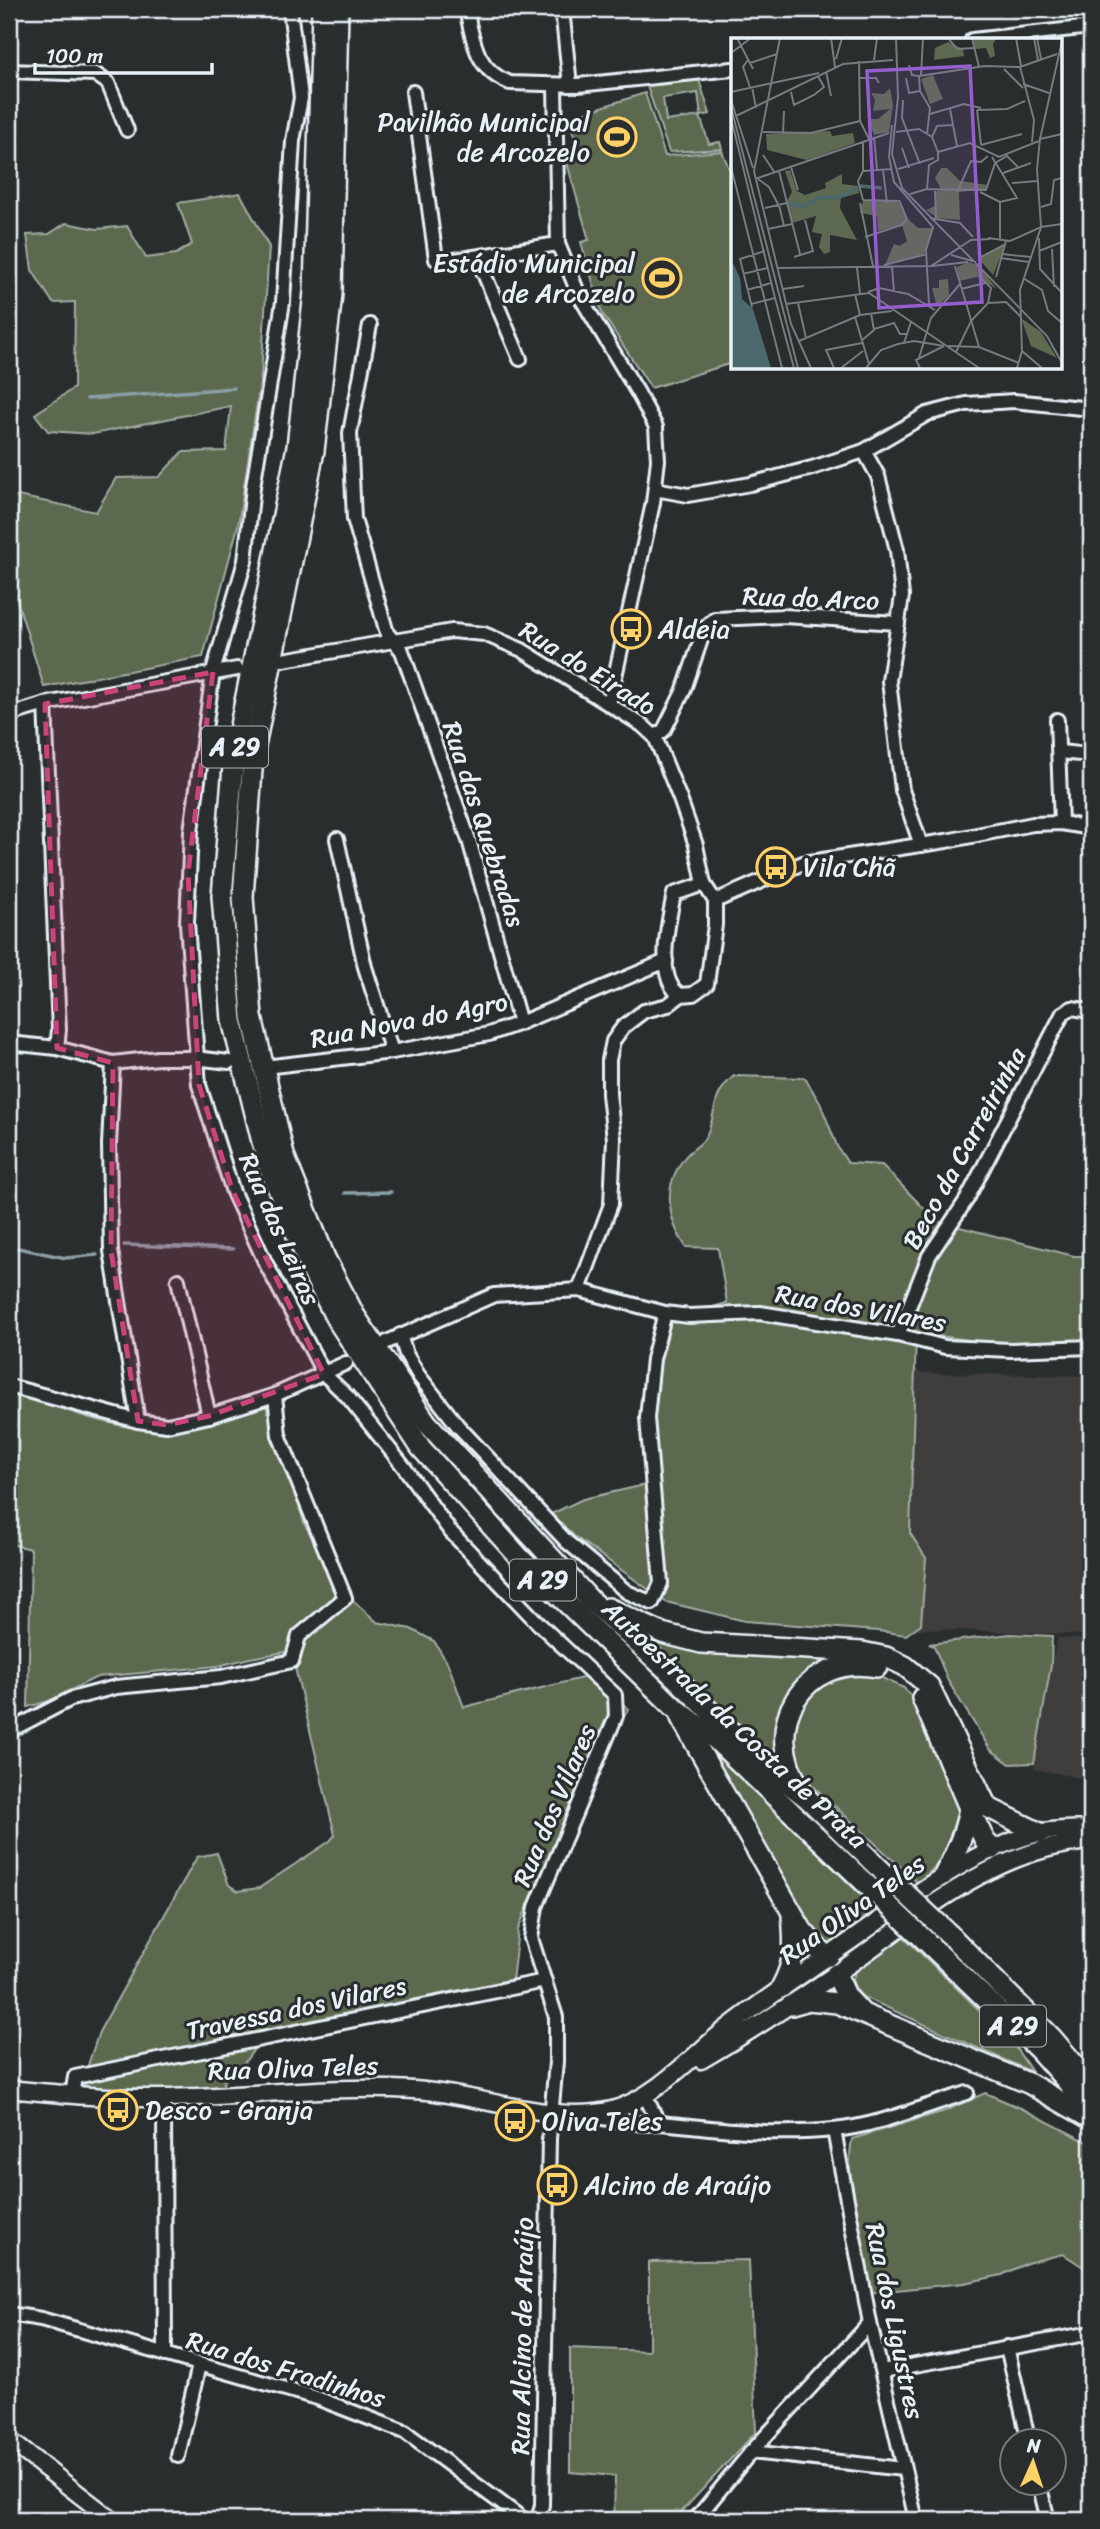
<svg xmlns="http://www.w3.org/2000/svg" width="1100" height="2529" font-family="Sriracha,sans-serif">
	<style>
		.built { fill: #3f3c3c }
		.green { fill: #5d6950; stroke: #a2ada4; stroke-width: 2 }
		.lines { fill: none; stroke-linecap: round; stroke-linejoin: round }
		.stream { stroke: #8a9fa6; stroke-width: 3.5 }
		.minor-casing { stroke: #e8f1f8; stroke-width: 18 }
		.major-casing { stroke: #e8f1f8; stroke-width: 21 }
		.highway-casing { stroke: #e8f1f8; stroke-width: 24 }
		.minor { stroke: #2a2d2e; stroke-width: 12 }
		.major { stroke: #2a2d2e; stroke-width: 16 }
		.highway { stroke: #2a2d2e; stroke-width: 19 }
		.highway-bridge-casing { stroke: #e8f1f8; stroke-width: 24; stroke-linecap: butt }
		.highway-bridge { stroke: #2a2d2e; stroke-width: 19 }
		.marked { fill: #ca437a; fill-opacity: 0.2; stroke: #ca437a; stroke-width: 5; stroke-dasharray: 14 9; stroke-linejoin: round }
		.labels { text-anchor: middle; stroke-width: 6; stroke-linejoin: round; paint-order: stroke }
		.shield { fill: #2a2d2e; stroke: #afb6bb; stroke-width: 2 }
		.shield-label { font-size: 24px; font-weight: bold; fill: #e8f1f8 }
		.poi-label { font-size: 26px; fill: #e8f1f8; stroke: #2a2d2e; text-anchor: start }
		.street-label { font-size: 26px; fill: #e8f1f8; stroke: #2a2d2e }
		.inset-river { fill: none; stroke: #4b686f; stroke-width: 3.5 }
		.inset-road { fill: none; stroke: #767b7f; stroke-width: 2 }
		.view { fill: #965dcd; fill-opacity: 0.15; stroke: #965dcd; stroke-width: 3.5 }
		.inset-edge { fill: none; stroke: #e8f1f8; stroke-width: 3.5 }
	</style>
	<rect width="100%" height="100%" fill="#2a2d2e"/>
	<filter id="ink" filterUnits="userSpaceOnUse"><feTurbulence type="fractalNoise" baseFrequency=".0143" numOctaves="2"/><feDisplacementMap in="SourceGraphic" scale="14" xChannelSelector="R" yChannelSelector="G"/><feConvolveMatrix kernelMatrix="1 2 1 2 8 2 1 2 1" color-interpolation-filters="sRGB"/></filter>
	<g filter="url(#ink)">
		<g class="built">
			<path d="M 909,1358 L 920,1373 L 1091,1376 L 1091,1635 L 872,1627 Z"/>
			<path d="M 1058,1638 L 1091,1639 L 1091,1780 L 1034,1769 L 1054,1653 Z"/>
		</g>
		<g class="green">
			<path d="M 699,80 L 710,114 L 701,116 L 698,93 L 663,98 L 666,121 L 700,116 L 709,144 L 720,142 L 722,149 L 669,152 L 647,86 Z"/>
			<path d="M 645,93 L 665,156 L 722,151 L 732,176 L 732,363 L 651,388 L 602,313 L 581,242 L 589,240 L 567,163 L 582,158 L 568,118 Z"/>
			<path d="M 240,193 L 269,247 L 261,377 L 238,526 L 203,657 L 44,687 L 9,575 L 9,501 L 18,496 L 96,512 L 116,478 L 159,477 L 182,452 L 226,451 L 231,406 L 93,434 L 48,431 L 35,414 L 74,388 L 75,302 L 53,303 L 32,270 L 27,235 L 49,234 L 66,223 L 97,229 L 127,226 L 146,258 L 176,254 L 192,244 L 178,203 Z"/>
			<path d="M 734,1076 L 805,1078 L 820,1103 L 838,1148 L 848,1163 L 882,1165 L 936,1221 L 1074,1256 L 1091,1256 L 1091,1340 L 992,1343 L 916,1333 L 910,1533 L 926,1558 L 921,1624 L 906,1635 L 878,1631 L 745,1621 L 666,1602 L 574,1536 L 551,1514 L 583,1499 L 658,1482 L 651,1410 L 662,1329 L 684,1315 L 727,1303 L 718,1248 L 686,1247 C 666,1218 663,1185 685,1157 C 690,1150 700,1146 705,1138 C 718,1115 709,1097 734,1076 Z"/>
			<path d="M 9,1388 C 64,1411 132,1438 193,1428 C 212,1425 247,1411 265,1403 L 305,1525 L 345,1593 L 377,1622 L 411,1629 L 434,1641 L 448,1664 L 464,1707 L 590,1676 L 629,1709 C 585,1773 556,1845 524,1915 L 518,1930 L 512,1981 L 492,1992 L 276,2038 L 255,2048 L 244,2063 L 224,2081 L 222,2091 L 86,2092 L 84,2077 L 99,2032 L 197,1857 L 217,1853 L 229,1885 L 238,1891 L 259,1888 L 330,1841 L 335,1835 L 291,1651 L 250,1658 L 218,1666 L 97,1677 L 49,1701 L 28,1707 L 31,1549 L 9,1544 Z"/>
			<path d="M 639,1629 L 856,1658 L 819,1669 L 775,1758 Z"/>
			<path d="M 1010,1634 L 1052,1636 L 1051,1665 L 1034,1763 L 1010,1764 L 990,1749 L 948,1681 L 934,1646 L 929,1644 Z"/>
			<path d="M 869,1672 L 904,1688 L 918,1704 L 958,1802 C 960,1838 944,1861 918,1883 L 811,1784 C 807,1779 800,1773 797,1767 C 795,1762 796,1755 795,1750 C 789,1701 824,1676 869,1672 Z"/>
			<path d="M 721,1757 L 876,1910 L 827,1946 L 815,1937 L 714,1762 Z"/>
			<path d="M 902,1935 L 1011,2041 L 1032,2072 L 863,1997 C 858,1992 852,1987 853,1979 C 854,1965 891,1944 902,1935 Z"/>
			<path d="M 985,2093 L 1023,2109 L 1091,2144 L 1091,2272 L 1063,2254 L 1027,2263 L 1002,2275 L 964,2283 L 868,2293 C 860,2249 844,2182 852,2139 L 945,2111 Z"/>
			<path d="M 749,2260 L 756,2432 L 674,2520 L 614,2520 L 615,2476 L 570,2472 L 570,2348 L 649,2351 L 649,2262 Z"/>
		</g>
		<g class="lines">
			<g class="stream">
				<path d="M 87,399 L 234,388"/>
				<path d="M 345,1193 L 391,1192"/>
				<path d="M 124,1245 L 233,1249"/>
				<path d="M 9,1250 L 18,1248 L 66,1258 L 97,1255"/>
			</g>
			<g class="minor-casing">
				<g id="minor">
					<path d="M 290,9 L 301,98 L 293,141 L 283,302 L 253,487 L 245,561 L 213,672 L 191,831 L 187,923 L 199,1085 L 233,1192 L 265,1262 L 324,1374 L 348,1397 L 404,1467 L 450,1531 L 537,1622 L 615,1695 L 616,1716 L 536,1907 L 531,1938 L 556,2017 L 556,2062 L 549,2139 L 542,2505 L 538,2520"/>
					<path d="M 466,9 C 473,40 476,71 510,83 L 578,85 L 732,69"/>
					<path d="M 562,9 L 570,85"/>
					<path d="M 972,40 L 1091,27"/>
					<path d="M 9,71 L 95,74 L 108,83 L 127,130"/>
					<path d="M 555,86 L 558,244 L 579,295 L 638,393 L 656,427 L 658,460 L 653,503 L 609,704"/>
					<path d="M 413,92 L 436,259 L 448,261 L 558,244"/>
					<path d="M 477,257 L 520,359"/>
					<path d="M 370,325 L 350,433 L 354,519 L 387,633 L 402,651 L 469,840 L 520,1023"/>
					<path d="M 864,451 L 878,476 L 897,550 L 902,596 L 889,681 L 902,790 L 921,845"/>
					<path d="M 655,489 L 688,495 L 750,484 L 812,468 L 864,451 L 927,414 L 966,404 L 1014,401 L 1091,409"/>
					<path d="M 283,660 L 452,631 L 484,634 L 522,650 L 642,725 L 655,737 L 680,799 L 696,845 L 704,884 L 715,901"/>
					<path d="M 45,704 L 59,1030 L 57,1048"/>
					<path d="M 9,715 L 45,704 L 237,669"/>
					<path d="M 1057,720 L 1061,823"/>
					<path d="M 655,737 L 664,730 L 683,692 L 705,628 L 715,619 L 784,616 L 898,623"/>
					<path d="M 1059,752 L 1091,755"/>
					<path d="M 337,839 L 365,967 L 392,1052"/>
					<path d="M 715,901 L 803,863 L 946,841 L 1033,824 L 1061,823 L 1091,828"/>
					<path d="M 681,995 C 654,981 669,919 674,894 L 704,884"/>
					<path d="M 9,1043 L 57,1048 L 113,1063 L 158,1058 L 195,1058 L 229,1062"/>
					<path d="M 113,1063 L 109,1145 L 111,1251 L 138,1421"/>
					<path d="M 273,1066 L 392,1052 L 489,1034 L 520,1023 L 666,961"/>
					<path d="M 178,1280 L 209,1416"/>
					<path d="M 579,1290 L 611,1204 L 614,1139 L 609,1094 L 609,1060 L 613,1041 L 623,1027 L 644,1011 L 668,1005 L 681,995 L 693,994 L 707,984 L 715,925 L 715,901"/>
					<path d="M 400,1335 L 406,1354 L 419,1376 L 458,1426 L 567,1542 L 627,1592 L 652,1603 L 661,1583 L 647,1418 L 653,1359 L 665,1313"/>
					<path d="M 898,1335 L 929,1256 L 967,1199 L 1063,1013 L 1072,1008 L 1091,1011"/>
					<path d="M 387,1342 L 494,1295 L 579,1290 L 665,1313 L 689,1316 L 760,1313 L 898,1335 L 945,1347 L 1010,1350 L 1091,1347"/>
					<path d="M 9,1386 L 138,1421 L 167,1425 L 209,1416 L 275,1395 L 346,1363"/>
					<path d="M 9,1731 L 71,1699 L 116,1687 L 221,1677 L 292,1661 L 299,1636 L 345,1598 L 279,1435 L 275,1395"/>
					<path d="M 72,2095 L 75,2077 L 545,1981"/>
					<path d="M 644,2095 C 651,2104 652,2115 661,2123"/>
					<path d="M 164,2098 L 165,2355"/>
					<path d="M 589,2116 L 644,2124 L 661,2123 C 718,2129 775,2136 833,2130 C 878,2126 924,2106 967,2093"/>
					<path d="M 834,2130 L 870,2323 L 916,2520"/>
					<path d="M 9,2314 L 41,2319 L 317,2398 L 405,2432 L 524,2520"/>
					<path d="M 1007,2347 L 1029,2442"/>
					<path d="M 882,2371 L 1091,2333"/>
					<path d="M 751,2452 L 903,2469"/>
					<path d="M 178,2456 L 199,2365"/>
					<path d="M 1039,2484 L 1048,2520"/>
					<path d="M 695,2520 L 751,2452 L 870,2323"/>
				</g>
			</g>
			<g class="major-casing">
				<g id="major">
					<path d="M 701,2060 C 753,2030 803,1997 853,1962 C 927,1909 997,1848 1091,1841"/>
					<path d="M 9,2089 C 60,2094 110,2099 161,2098 C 245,2097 330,2085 414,2090 C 475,2093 551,2125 612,2110 C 654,2099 693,2055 726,2029 C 765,1998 806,1972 846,1944 C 907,1902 965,1851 1039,1833 C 1055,1829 1074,1830 1091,1829"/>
					<path d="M 9,2440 L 112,2520"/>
				</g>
			</g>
			<g class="highway-casing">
				<g id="highway">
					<path d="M 322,9 L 314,292 L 297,447 L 234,755 L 222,896 L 232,1020 L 267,1162 L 309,1265 L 335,1317 L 421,1448 L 521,1559 L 673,1706 L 715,1739 L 864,1882"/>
					<path d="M 338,9 L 332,294 L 314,451 L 253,756 L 243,897 L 252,1017 L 284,1155 L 325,1258 L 355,1316 L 427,1423 L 591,1601 L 666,1669 L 773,1772 L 807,1798 L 884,1873"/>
					<path d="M 608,1608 L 662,1633 L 701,1643 L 862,1652 L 886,1657 L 905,1666 L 929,1686 L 987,1807 L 1040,1833"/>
					<path d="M 922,1698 L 969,1808 L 985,1841 L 993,1849"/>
					<path d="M 681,1718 L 802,1930 L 820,1951 L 829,1956"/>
					<path d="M 801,1789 C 759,1727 803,1653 877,1667"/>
					<path d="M 944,1875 C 956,1853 965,1833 969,1808"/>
					<path d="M 950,1935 L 1052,2038 L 1091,2084"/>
					<path d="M 931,1946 L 1039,2050 L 1091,2109"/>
					<path d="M 836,1974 L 847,1997 L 860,2011"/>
					<path d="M 781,1988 C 795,1962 795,1945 792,1916"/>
					<path d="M 792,2005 L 809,2000 L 837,2003 L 1030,2084 L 1091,2119"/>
				</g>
			</g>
			<use href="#minor" class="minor"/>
			<use href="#major" class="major"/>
			<use href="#highway" class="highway"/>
			<g class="highway-bridge-casing">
				<g id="highway-bridge">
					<path d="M 884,1873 L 950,1935"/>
					<path d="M 864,1882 L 931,1946"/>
				</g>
			</g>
			<use href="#highway-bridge" class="highway-bridge"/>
		</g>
	</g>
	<path class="marked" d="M 213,672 L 188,873 L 199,1085 L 233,1192 L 324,1374 L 209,1416 L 167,1425 L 138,1421 L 111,1251 L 113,1063 L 57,1048 L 45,704 Z"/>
	<defs>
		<g id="stadium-ring" transform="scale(2.0125)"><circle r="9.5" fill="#2a2d2e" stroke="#ffd166" stroke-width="1.5"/><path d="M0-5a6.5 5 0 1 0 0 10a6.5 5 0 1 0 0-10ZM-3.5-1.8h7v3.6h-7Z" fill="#ffd166"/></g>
		<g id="bus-ring" transform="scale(2.0125)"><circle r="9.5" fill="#2a2d2e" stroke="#ffd166" stroke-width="1.5"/><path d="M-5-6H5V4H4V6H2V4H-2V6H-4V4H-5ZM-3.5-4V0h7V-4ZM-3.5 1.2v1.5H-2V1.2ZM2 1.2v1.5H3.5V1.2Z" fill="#ffd166"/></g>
	</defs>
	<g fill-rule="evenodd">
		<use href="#stadium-ring" x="617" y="137"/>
		<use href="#stadium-ring" x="662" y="278"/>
		<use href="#bus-ring" x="631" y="629"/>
		<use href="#bus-ring" x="776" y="867"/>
		<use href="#bus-ring" x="118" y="2110"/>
		<use href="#bus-ring" x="515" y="2121"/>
		<use href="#bus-ring" x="557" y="2185"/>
	</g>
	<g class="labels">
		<g class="shield">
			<rect x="202" y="726.5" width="66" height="41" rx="5"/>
			<rect x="510" y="1559.5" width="66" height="41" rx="5"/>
			<rect x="980" y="2005.5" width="66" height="41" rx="5"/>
		</g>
		<g class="shield-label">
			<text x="235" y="755">A 29</text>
			<text x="543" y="1588">A 29</text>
			<text x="1013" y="2034">A 29</text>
		</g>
		<g class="poi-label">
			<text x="590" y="131" text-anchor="end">Pavilhão Municipal<tspan x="590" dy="30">de Arcozelo</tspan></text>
			<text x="635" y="272" text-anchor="end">Estádio Municipal<tspan x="635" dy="30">de Arcozelo</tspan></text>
			<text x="658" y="638">Aldeia</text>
			<text x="803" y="876">Vila Chã</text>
			<text x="145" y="2119">Desco - Granja</text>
			<text x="542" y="2130">Oliva Teles</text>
			<text x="584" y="2194">Alcino de Araújo</text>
		</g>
		<g class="street-label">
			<text transform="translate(811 598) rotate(2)" y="9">Rua do Arco</text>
			<text transform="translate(588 668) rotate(32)" y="9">Rua do Eirado</text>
			<text transform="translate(484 824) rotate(72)" y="9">Rua das Quebradas</text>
			<text transform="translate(409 1020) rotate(-11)" y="9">Rua Nova do Agro</text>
			<text transform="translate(964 1148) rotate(-61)" y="9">Beco da Carreirinha</text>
			<text transform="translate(280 1229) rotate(66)" y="9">Rua das Leiras</text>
			<text transform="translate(861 1308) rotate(10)" y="9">Rua dos Vilares</text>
			<text transform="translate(735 1724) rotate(43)" y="9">Autoestrada da Costa de Prata</text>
			<text transform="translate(554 1805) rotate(-67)" y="9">Rua dos Vilares</text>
			<text transform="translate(852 1909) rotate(-35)" y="9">Rua Oliva Teles</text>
			<text transform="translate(296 2008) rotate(-12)" y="9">Travessa dos Vilares</text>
			<text transform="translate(293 2068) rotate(-2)" y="9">Rua Oliva Teles</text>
			<text transform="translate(895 2321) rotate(78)" y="9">Rua dos Ligustres</text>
			<text transform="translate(522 2336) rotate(-89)" y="9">Rua Alcino de Araújo</text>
			<text transform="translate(286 2369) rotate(17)" y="9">Rua dos Fradinhos</text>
		</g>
	</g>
	<g transform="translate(731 38)">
		<rect width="331" height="331" fill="#2a2d2e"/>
		<path d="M 242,0 L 266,0 L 262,6 L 264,18 L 259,20 L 255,10 L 244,11 ZM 217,4 L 232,11 L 233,18 L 203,22 L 204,10 ZM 202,37 L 212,61 L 199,66 L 190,41 ZM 159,50 L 162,67 L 158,94 L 143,97 L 137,81 L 147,81 L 159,71 L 142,73 L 144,62 L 140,55 L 153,56 ZM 99,93 L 101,98 L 122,95 L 124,105 L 76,122 L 36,112 L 35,96 ZM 210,130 L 216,130 L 229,143 L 257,147 L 255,151 L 228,154 L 229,182 L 206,180 L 195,172 L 204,168 L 204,154 L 210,151 L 204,140 ZM 59,132 L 66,153 L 74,157 L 95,150 L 94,145 L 111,136 L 111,146 L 127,148 L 128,155 L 110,160 L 109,170 L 126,202 L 99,197 L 99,214 L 93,216 L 88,209 L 91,196 L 81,194 L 85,178 L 61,185 L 56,163 L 61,154 L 54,133 ZM 132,163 L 167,163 L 176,180 L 187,190 L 203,190 L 193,216 L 154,227 L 163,206 L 169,208 L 176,203 L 171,187 L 147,193 L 146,178 L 129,175 ZM 271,208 L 273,211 L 262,237 L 247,220 ZM 238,224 L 248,228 L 266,251 L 246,239 L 228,243 L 226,229 ZM 217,241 L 218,257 L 206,269 L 201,250 L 208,250 L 208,242 ZM 290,280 L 310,294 L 326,320 L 300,308 Z" fill="#5d6950"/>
		<path d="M 0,221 L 9,240 L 11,261 L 22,271 L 40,330 L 0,330 Z" fill="#4b686f"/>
		<path class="inset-river" d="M 129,148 L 151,150M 58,166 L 73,168 L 90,159 L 107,160 L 126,150"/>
		<path class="inset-road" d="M 6,0 L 22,31M 49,0 L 23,133 L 60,286 L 80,330M 100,0 L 104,29M 165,0 L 167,59 L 161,116 L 171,150 L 316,298 L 331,325M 217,0 L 226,11 L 243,10M 241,0 L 248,29M 285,0 L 290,28M 303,0 L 307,22M 306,0 L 310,21M 0,15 L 20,0M 105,21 L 111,0M 17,22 L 12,29 L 19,49M 143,22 L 146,0M 128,23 L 129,83 L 138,101M 19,25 L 46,16M 178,27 L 181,37 L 188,38 L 254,28 L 289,29 L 326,16M 289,29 L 303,82 L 301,104M 273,31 L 292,50M 95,33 L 100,58M 188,38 L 189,53 L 199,70 L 196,96M 190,38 L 192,0M 129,40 L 145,40 L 148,45M 175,40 L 178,55 L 189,53M 292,46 L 318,55M 32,47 L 88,35M 21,49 L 25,70M 0,54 L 32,47M 60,54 L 63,67 L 83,57 L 93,49 L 87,38M 0,62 L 22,130M 172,62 L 171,80 L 189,126M 0,69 L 67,330M 219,71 L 226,108M 246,72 L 276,71 L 294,63M 246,72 L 250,107M 199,76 L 233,66 L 250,70M 5,78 L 112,26 L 162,22M 0,80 L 44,260M 161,87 L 158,119 L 163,144 L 202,189 L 195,212 L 198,267M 32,94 L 80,95 L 129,83M 165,94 L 188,91 L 201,99 L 207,114M 52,96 L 53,73M 143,99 L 146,131M 201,99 L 206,88 L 222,87M 309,101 L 331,96M 250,107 L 291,96M 171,110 L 178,130M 207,114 L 239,105 L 268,119 L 308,103M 32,117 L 44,135M 261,119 L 286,160 L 269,164M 264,125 L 276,118 L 287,129M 0,129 L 51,330M 60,129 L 67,152M 167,131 L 203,120M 152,132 L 156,165M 48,133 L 69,216M 132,133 L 161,131M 272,135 L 300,125M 24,141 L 158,95M 27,141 L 38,149 L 47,166M 281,145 L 306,143M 196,151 L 198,127 L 207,122 L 207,114M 204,153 L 205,180M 226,154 L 240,123 L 250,124 L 257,118M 249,154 L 269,164M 179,156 L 196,151 L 255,152 L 264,125M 132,162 L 127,143 L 132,133 L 132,104M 132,162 L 167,163M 269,164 L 269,201M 129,165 L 142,228M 48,167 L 53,188M 310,169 L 320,166 L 323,142 L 331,140M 34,170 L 56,165M 199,180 L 229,185 L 242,199M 37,191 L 61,186M 134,199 L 171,187 L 176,181 L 168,162M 257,200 L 279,203 L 310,189 L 331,186M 308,200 L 309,231 L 331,255M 321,211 L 323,249M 308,213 L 331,204M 271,216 L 300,219M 220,217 L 245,224M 63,219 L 82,213 L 74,182M 248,220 L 273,207M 269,220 L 298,224M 153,227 L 196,216M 201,228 L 237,224M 224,228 L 248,309M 161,229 L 163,253M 46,230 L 200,228 L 240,202 L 259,201M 126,230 L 129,255M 12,236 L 36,230M 265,239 L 275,203M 292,240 L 311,252 L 317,273 L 331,285M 52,251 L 73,248M 230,251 L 254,245M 16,252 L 40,245M 137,254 L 148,250 L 177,256 L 204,272M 124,256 L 129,277M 67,265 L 75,300M 257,265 L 275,264 L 290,279M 20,266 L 44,260 L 63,330M 55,266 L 138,255 L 248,330M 21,269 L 9,221 L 34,213M 124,279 L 138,326M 143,291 L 163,285 L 169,296 L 177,296M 68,303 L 129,277 L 161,273M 130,303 L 143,292 L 140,275M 173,305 L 180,284M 217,308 L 248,309 L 288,325M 291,313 L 311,330M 225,314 L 240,283 L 257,265 L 260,250 L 250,240M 188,320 L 200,280 L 229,246M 103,330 L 95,312 L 131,305M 110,330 L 132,313M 135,330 L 150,312 L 167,306 L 183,303 L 213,308M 189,330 L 185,322 L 213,308M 286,330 L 291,313 L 289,252 L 310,189 L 306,131 L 309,101 L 331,3"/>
		<path class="view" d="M 239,28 L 251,264 L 148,270 L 136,33 Z"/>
		<rect width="331" height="331" class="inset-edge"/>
	</g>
	<rect width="1100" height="2529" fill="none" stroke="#2a2d2e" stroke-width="35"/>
	<rect x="18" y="18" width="1065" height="2494" fill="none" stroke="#e8f1f8" stroke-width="2.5" filter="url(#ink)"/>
	<g transform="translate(1033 2462) rotate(3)"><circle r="33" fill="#2a2d2e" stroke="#767b7f" stroke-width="2"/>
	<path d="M0-5L12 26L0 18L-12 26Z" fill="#ffd166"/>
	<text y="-10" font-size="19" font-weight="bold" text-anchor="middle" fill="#e8f1f8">N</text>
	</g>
	<path d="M35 63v10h177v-10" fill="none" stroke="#e8f1f8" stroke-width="3.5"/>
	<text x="46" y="63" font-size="21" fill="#e8f1f8" stroke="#2a2d2e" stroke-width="5" paint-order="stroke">100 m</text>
</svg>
